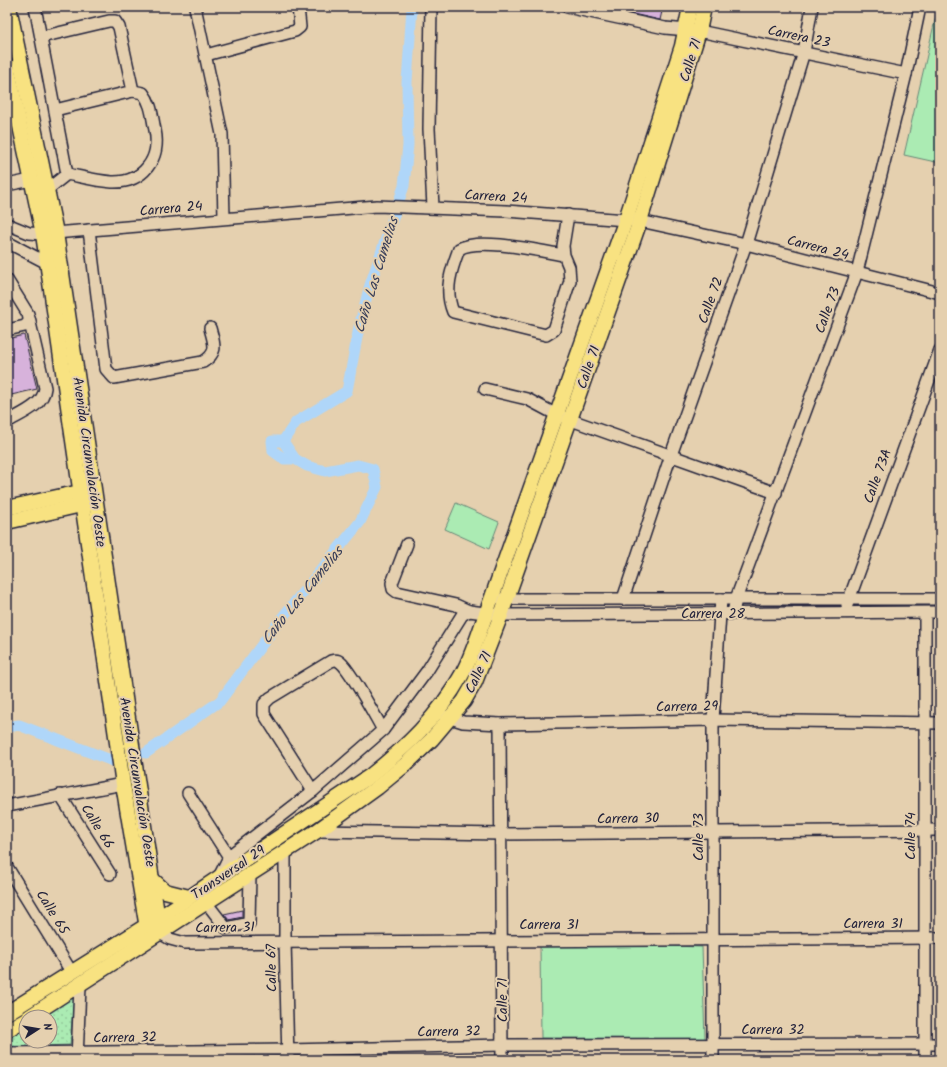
<svg xmlns="http://www.w3.org/2000/svg" width="947" height="1067" font-family="Kalam,sans-serif">
	<style>
		.grass { fill: url(#grass-dots); stroke: #668677 }
		.pitch { fill: #abebb3; stroke: #668677 }
		.lines { fill: none; stroke-linecap: round; stroke-linejoin: round }
		.canal { stroke: #afd6f9; stroke-width: 11 }
		.building { fill: #d7b2db; stroke: #22223b }
		.minor-tunnel { stroke: #bead98; stroke-width: 11; stroke-dasharray: 11 5.5; stroke-linecap: butt }
		.minor-casing { stroke: #22223b; stroke-width: 14 }
		.major-casing { stroke: #22223b; stroke-width: 17 }
		.minor { stroke: #e5d0af; stroke-width: 11 }
		.major { stroke: #f8e281; stroke-width: 14 }
		.labels { text-anchor: middle; stroke-width: 4; stroke-linejoin: round; paint-order: stroke }
		.street-label { font-size: 14px; fill: #22223b; stroke: #e5d0af }
		.water-label { font-size: 15px; font-style: italic; fill: #373d58; stroke: #e5d0af }
	</style>
	<defs>
		<pattern id="grass-dots" width="8" height="8" patternUnits="userSpaceOnUse"><rect width="8" height="8" fill="#abebb3"/><path d="M2 2h.1M6 6h.1" fill="none" stroke="#93c99b" stroke-width="1.8" stroke-linecap="round"/></pattern>
	</defs>
	<rect width="100%" height="100%" fill="#e5d0af"/>
	<filter id="ink" filterUnits="userSpaceOnUse"><feTurbulence type="fractalNoise" baseFrequency=".025" numOctaves="2"/><feDisplacementMap in="SourceGraphic" scale="8" xChannelSelector="R" yChannelSelector="G"/><feConvolveMatrix kernelMatrix="1 2 1 2 8 2 1 2 1" color-interpolation-filters="sRGB"/></filter>
	<g filter="url(#ink)">
		<path class="grass" d="M 74,996 L 70,1045 L 7,1047 L 7,1037 L 26,1026 L 26,1041 L 50,1041 L 50,1017 L 40,1017 Z"/>
		<g class="pitch">
			<path d="M 938,7 L 940,7 L 940,163 L 904,155 Z"/>
			<path d="M 456,503 L 499,522 L 489,549 L 445,529 Z"/>
			<path d="M 540,942 L 702,947 L 705,1039 L 541,1038 Z"/>
		</g>
		<g class="lines">
			<g class="canal">
				<path d="M 283,441 L 272,441 L 273,451 L 284,459 L 295,459"/>
				<path d="M 7,727 L 19,725 L 113,761"/>
				<path d="M 146,753 L 220,701 L 281,619 L 360,522 L 377,487 L 373,469 L 358,465 L 325,471 L 307,466 L 295,459 L 283,441 L 296,422 L 347,391 L 359,327 L 370,285 L 404,186 L 408,145 L 407,82 L 412,7"/>
			</g>
		</g>
		<g class="building">
			<path d="M 615,7 L 663,7 L 660,20 L 615,10 Z"/>
			<path d="M 24,335 L 37,389 L 7,396 L 7,339 Z"/>
			<path d="M 242,910 L 242,917 L 229,920 L 224,914 Z"/>
		</g>
		<g class="lines">
			<path class="minor-tunnel" d="M 608,7 L 609,9"/>
			<g class="minor-casing">
				<g id="minor">
					<path d="M 35,7 L 67,174"/>
					<path d="M 195,7 L 222,134 L 224,218"/>
					<path d="M 431,7 L 429,129 L 433,207"/>
					<path d="M 567,7 L 665,28 L 699,31 L 906,74"/>
					<path d="M 41,37 L 109,21 L 115,21 L 119,27 L 133,91"/>
					<path d="M 206,55 L 295,31 L 300,27 L 298,7"/>
					<path d="M 7,185 L 31,180"/>
					<path d="M 48,189 L 67,174 C 82,177 97,181 112,182 C 143,183 161,159 155,130 C 152,117 152,104 143,93 L 133,91 L 55,110"/>
					<path d="M 7,224 L 29,233 L 43,234 L 377,206 L 506,211 L 640,221 L 746,244 L 940,293"/>
					<path d="M 89,230 L 106,369 L 114,378 L 203,362 C 219,352 214,344 210,328"/>
					<path d="M 7,242 L 47,263"/>
					<path d="M 564,255 C 540,251 478,237 459,249 C 451,270 444,290 453,312 L 546,335 L 554,330 L 570,281 L 569,267 L 564,255 L 563,246 L 568,215"/>
					<path d="M 7,280 L 28,314 L 45,388 C 43,406 22,413 7,422"/>
					<path d="M 7,330 L 25,326 L 30,321"/>
					<path d="M 485,389 L 527,399 L 557,415 L 776,493"/>
					<path d="M 407,544 L 392,583 L 393,589 L 397,592 L 456,605 L 469,611"/>
					<path d="M 501,599 L 940,599"/>
					<path d="M 623,599 L 671,455 L 746,244 L 804,52 L 812,7"/>
					<path d="M 847,605 L 940,350"/>
					<path d="M 733,613 L 736,599 L 857,272 L 906,74 L 920,7"/>
					<path d="M 925,613 L 925,1060"/>
					<path d="M 444,716 L 463,722 L 500,724 L 713,720 L 940,723"/>
					<path d="M 500,724 L 502,1060"/>
					<path d="M 313,791 L 264,714 L 264,704 L 270,698 L 331,661 C 334,660 337,659 340,662 C 350,669 375,716 383,730"/>
					<path d="M 188,793 L 229,857"/>
					<path d="M 60,795 L 110,874"/>
					<path d="M 7,806 L 123,784"/>
					<path d="M 317,831 L 501,834 L 940,830"/>
					<path d="M 285,851 L 285,941 L 288,1060"/>
					<path d="M 7,867 L 72,973"/>
					<path d="M 219,877 L 229,857 L 234,852 L 313,791 L 383,730 L 427,671 L 462,615 L 469,611 L 501,615 L 940,612"/>
					<path d="M 202,897 L 226,928 L 249,923 L 250,873"/>
					<path d="M 160,933 L 170,939 L 185,943 L 940,938"/>
					<path d="M 7,1053 L 288,1050 L 502,1045 L 940,1044"/>
					<path d="M 77,1059 L 80,986"/>
					<path d="M 713,1060 L 713,720 L 721,599"/>
				</g>
			</g>
			<g class="major-casing">
				<g id="major">
					<path d="M 9,7 L 56,233 L 159,927"/>
					<path d="M 7,65 L 43,234 L 123,784 L 148,934"/>
					<path d="M 7,508 L 89,490"/>
					<path d="M 7,522 L 90,503"/>
					<path d="M 153,880 L 165,891 L 189,897"/>
					<path d="M 7,1013 L 157,919 L 370,776 C 406,747 438,717 461,676 C 472,657 478,635 486,614 L 626,219 L 682,46 L 690,7"/>
					<path d="M 29,1017 L 317,831 L 378,787 L 406,764 L 432,739 L 464,701 L 475,682 L 501,615 L 640,221 L 699,31 L 704,7"/>
					<path d="M 7,1030 L 26,1019"/>
				</g>
			</g>
			<use href="#minor" class="minor"/>
			<use href="#major" class="major"/>
		</g>
	</g>
	<g class="labels">
		<g class="street-label">
			<text transform="translate(799 36) rotate(12)" y="5">Carrera 23</text>
			<text transform="translate(690 60) rotate(-73)" y="5">Calle 71</text>
			<text transform="translate(496 196) rotate(3)" y="5">Carrera 24</text>
			<text transform="translate(171 208) rotate(-5)" y="5">Carrera 24</text>
			<text transform="translate(818 247) rotate(14)" y="5">Carrera 24</text>
			<text transform="translate(710 300) rotate(-70)" y="5">Calle 72</text>
			<text transform="translate(827 310) rotate(-70)" y="5">Calle 73</text>
			<text transform="translate(588 367) rotate(-71)" y="5">Calle 71</text>
			<text transform="translate(90 462) rotate(82)" y="5">Avenida Circunvalación Oeste</text>
			<text transform="translate(877 476) rotate(-70)" y="5">Calle 73A</text>
			<text x="713" y="618">Carrera 28</text>
			<text transform="translate(478 672) rotate(-65)" y="5">Calle 71</text>
			<text transform="translate(687 706) rotate(-1)" y="5">Carrera 29</text>
			<text transform="translate(138 782) rotate(81)" y="5">Avenida Circunvalación Oeste</text>
			<text transform="translate(628 818) rotate(-1)" y="5">Carrera 30</text>
			<text transform="translate(98 826) rotate(58)" y="5">Calle 66</text>
			<text transform="translate(910 836) rotate(-90)" y="5">Calle 74</text>
			<text transform="translate(698 837) rotate(-90)" y="5">Calle 73</text>
			<text transform="translate(228 872) rotate(-34)" y="5">Transversal 29</text>
			<text transform="translate(53 912) rotate(58)" y="5">Calle 65</text>
			<text x="873" y="928">Carrera 31</text>
			<text x="549" y="929">Carrera 31</text>
			<text transform="translate(225 927) rotate(-1)" y="5">Carrera 31</text>
			<text transform="translate(271 968) rotate(-91)" y="5">Calle 67</text>
			<text transform="translate(502 1000) rotate(-90)" y="5">Calle 71</text>
			<text x="773" y="1034">Carrera 32</text>
			<text transform="translate(449 1031) rotate(-1)" y="5">Carrera 32</text>
			<text transform="translate(125 1037) rotate(-1)" y="5">Carrera 32</text>
		</g>
		<g class="water-label">
			<text transform="translate(376 275) rotate(-73)" y="5">Caño Las Camelias</text>
			<text transform="translate(302 595) rotate(-51)" y="5">Caño Las Camelias</text>
		</g>
	</g>
	<rect width="947" height="1067" fill="none" stroke="#e5d0af" stroke-width="24"/>
	<rect x="12" y="12" width="923" height="1043" fill="none" stroke="#22223b" stroke-width="1.5" filter="url(#ink)"/>
	<g transform="translate(38 1029) rotate(78)"><circle r="19" fill="#e5d0af" stroke="#978a81"/>
	<path d="M0-3L7 15L0 10L-7 15Z" fill="#22223b"/>
	<text y="-6" font-size="11" font-weight="bold" text-anchor="middle" fill="#22223b">N</text>
	</g>
</svg>
